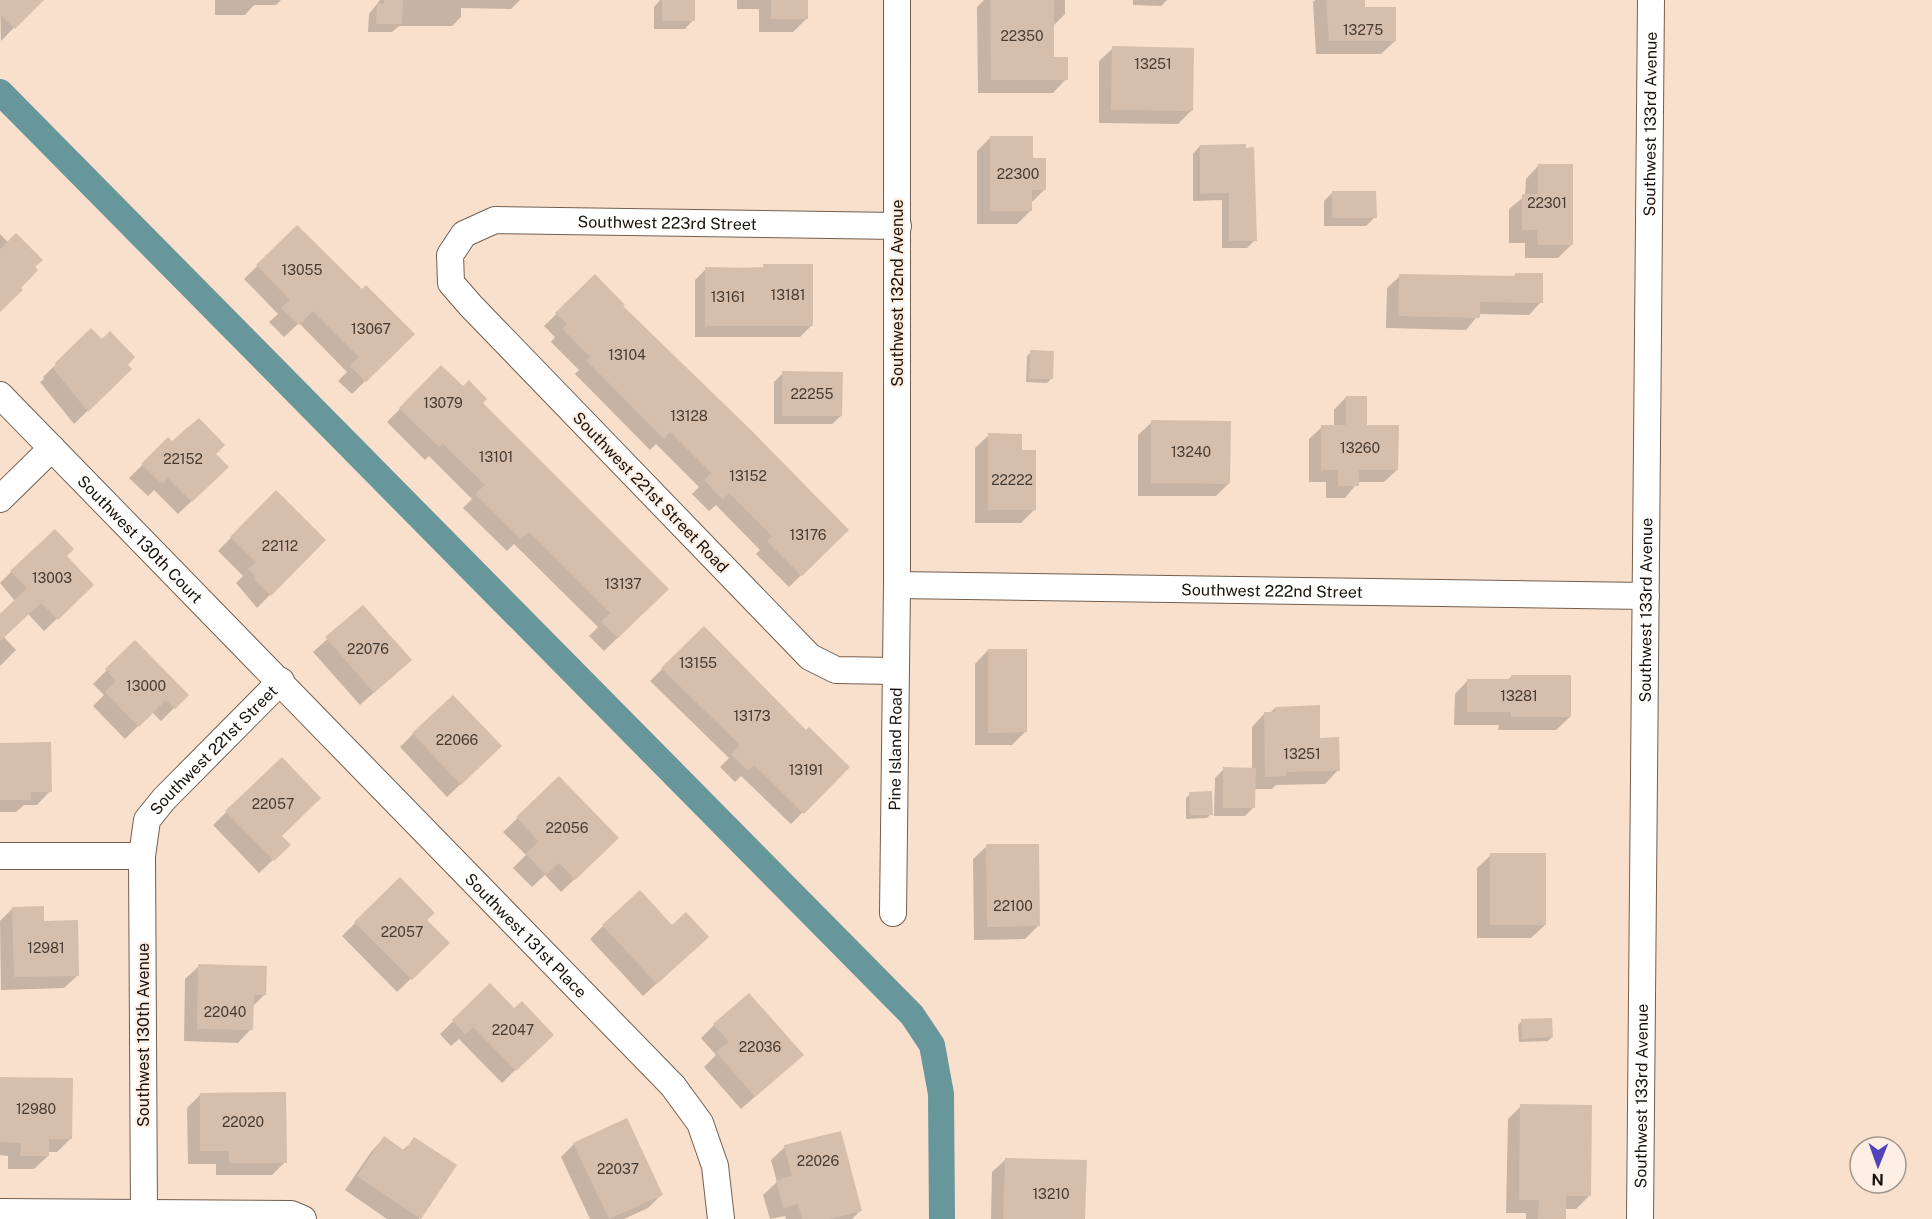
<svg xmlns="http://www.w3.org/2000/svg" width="1932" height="1219" font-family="'Public Sans',sans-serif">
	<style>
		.shadow { fill: #0003 }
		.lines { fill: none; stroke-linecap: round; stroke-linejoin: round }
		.canal { stroke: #67979b; stroke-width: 26 }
		.building { fill: #d5beac }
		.minor-casing { stroke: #745f4f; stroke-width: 28 }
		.minor { stroke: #fff; stroke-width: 26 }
		.labels { text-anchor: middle; stroke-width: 4.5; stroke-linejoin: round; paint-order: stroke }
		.number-label { font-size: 14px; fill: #483c32 }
		.street-label { font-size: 16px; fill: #19110a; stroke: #feefe4 }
	</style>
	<rect width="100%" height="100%" fill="#f8e0cd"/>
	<g class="shadow">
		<path d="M 0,0 L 41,0 L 1,41 Z"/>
		<path d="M 215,0 L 281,0 L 276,5 L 254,5 L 245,15 L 215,15 Z"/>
		<path d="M 380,0 L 520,0 L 511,9 L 461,8 L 461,17 L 452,26 L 399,26 L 392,32 L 368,32 L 369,14 Z"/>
		<path d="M 660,0 L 694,0 L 693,20 L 685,29 L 654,29 L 654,7 Z"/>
		<path d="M 737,0 L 807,0 L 806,19 L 793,32 L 759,32 L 759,9 L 737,9 Z"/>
		<path d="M 984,0 L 1065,0 L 1065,14 L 1052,27 L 1053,59 L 1066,79 L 1053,93 L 978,93 L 977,7 Z"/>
		<path d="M 1133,0 L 1167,0 L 1161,6 L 1133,5 Z"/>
		<path d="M 1315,0 L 1364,0 L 1364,9 L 1395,41 L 1381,54 L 1316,54 L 1313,2 Z"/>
		<path d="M 1113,48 L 1191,111 L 1178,124 L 1099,123 L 1099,61 Z"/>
		<path d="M 990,138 L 1032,160 L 1045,189 L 1031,203 L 1031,210 L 1017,224 L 977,224 L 977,151 Z"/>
		<path d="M 1244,145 L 1255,240 L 1247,248 L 1222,248 L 1222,200 L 1193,201 L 1193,154 L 1200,146 Z"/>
		<path d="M 1539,165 L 1572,244 L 1558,258 L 1525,258 L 1525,243 L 1509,243 L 1509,209 L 1525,196 L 1526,179 Z"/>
		<path d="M 1332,193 L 1375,217 L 1366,226 L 1324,226 L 1324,201 Z"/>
		<path d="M 297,227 L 362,291 L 413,334 L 352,394 L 338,381 L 347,372 L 299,323 L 284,337 L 269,322 L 278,314 L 244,279 Z"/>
		<path d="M 0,234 L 33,267 L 0,310 Z"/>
		<path d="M 812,266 L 811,326 L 800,337 L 695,337 L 695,280 L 706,269 Z"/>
		<path d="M 1516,274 L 1541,302 L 1529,315 L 1479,314 L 1466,330 L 1386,328 L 1387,288 L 1400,276 L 1513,277 Z"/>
		<path d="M 595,276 L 621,306 L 847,530 L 789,587 L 756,554 L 760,550 L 716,505 L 709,511 L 692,494 L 699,487 L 656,444 L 650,450 L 575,374 L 579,370 L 551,342 L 555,337 L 544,326 Z"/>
		<path d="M 91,330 L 130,369 L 74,424 L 40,382 L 44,379 L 43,377 Z"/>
		<path d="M 1031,352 L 1051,379 L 1047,383 L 1026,382 L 1027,356 Z"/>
		<path d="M 441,367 L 481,403 L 667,589 L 604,651 L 589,636 L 598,627 L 514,544 L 507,551 L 463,508 L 472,499 L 429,456 L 425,460 L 387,422 Z"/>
		<path d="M 783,373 L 841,416 L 832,424 L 774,424 L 774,382 Z"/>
		<path d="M 1346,397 L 1397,470 L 1384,482 L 1358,482 L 1345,498 L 1326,498 L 1326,482 L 1309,482 L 1309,439 L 1322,427 L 1334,427 L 1334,410 Z"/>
		<path d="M 1152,422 L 1229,483 L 1216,496 L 1138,496 L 1138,435 Z"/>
		<path d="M 188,427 L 227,467 L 178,514 L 154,490 L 148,496 L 129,478 L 168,440 L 172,443 Z"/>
		<path d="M 989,435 L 1020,451 L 1034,510 L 1021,523 L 975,523 L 975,448 Z"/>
		<path d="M 276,492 L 324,540 L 257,608 L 236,583 L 243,576 L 218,551 Z"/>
		<path d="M 65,556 L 80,597 L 44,631 L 28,614 L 4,637 L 16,650 L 0,666 L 0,614 L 15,601 L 0,583 L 11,572 Z"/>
		<path d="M 363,607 L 410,660 L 360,705 L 313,652 Z"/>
		<path d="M 704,628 L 806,732 L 848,767 L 791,824 L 741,776 L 735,782 L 720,767 L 729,758 L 650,681 Z"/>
		<path d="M 135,642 L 187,695 L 161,721 L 152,712 L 125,739 L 93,706 L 104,695 L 93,684 Z"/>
		<path d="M 988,650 L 1025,732 L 1012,745 L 975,745 L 975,664 Z"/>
		<path d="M 1511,677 L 1570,717 L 1556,730 L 1498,730 L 1499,725 L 1454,725 L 1455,694 L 1468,680 L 1507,681 Z"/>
		<path d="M 1275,708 L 1338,770 L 1325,784 L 1276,785 L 1272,789 L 1254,789 L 1254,807 L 1245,816 L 1214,816 L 1215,778 L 1224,769 L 1252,769 L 1252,727 L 1265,713 L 1270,713 Z"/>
		<path d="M 413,734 L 487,759 L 447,797 L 400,747 Z"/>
		<path d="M 0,744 L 50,791 L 37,805 L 24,805 L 16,812 L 0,812 Z"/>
		<path d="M 282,759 L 280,836 L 289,845 L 259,873 L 213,825 Z"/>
		<path d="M 559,778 L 604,851 L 561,892 L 545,875 L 532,887 L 513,868 L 526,855 L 503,832 Z"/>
		<path d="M 1190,794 L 1211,814 L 1207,818 L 1186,819 L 1186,798 Z"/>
		<path d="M 987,846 L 1038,926 L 1025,939 L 974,940 L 973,859 Z"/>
		<path d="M 1491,855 L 1545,925 L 1531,938 L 1477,938 L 1477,868 Z"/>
		<path d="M 400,879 L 425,921 L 448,943 L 397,992 L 342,936 Z"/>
		<path d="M 13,908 L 43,922 L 78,975 L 64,988 L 1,990 L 0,921 Z"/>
		<path d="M 603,926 L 693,950 L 643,996 L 590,939 Z"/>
		<path d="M 199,966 L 265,994 L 252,1007 L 251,1029 L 238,1043 L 184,1041 L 185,979 Z"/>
		<path d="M 490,985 L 514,1010 L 552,1034 L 502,1083 L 459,1039 L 451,1046 L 440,1034 Z"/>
		<path d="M 1522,1021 L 1552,1037 L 1548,1041 L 1519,1042 L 1518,1025 Z"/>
		<path d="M 714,1025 L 802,1055 L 741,1109 L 704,1067 L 716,1055 L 701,1038 Z"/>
		<path d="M 0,1079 L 70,1139 L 57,1152 L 48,1152 L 48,1156 L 34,1169 L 8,1169 L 8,1156 L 0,1155 Z"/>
		<path d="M 201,1094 L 285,1162 L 272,1175 L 216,1175 L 216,1164 L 188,1164 L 187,1108 Z"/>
		<path d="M 1521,1106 L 1589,1196 L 1576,1209 L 1564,1209 L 1564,1219 L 1526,1219 L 1526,1213 L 1506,1213 L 1508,1119 Z"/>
		<path d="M 384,1138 L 402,1151 L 415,1139 L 455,1166 L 419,1219 L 387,1219 L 345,1190 L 371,1152 Z"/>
		<path d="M 574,1144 L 661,1195 L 648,1208 L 624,1219 L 590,1219 L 561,1157 Z"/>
		<path d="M 785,1147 L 861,1210 L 852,1219 L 786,1219 L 785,1216 L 770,1219 L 763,1195 L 777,1182 L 771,1160 Z"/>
		<path d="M 1006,1159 L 1084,1219 L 991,1219 L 992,1172 Z"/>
	</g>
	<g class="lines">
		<path class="canal" d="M 0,92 L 912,1015 L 932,1045 L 941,1094 L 942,1219"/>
	</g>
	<g class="building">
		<path d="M 0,0 L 44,0 L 15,29 L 0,14 Z"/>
		<path d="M 384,0 L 403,0 L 402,24 L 376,24 L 377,3 L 384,4 Z"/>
		<rect x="662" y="0" width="33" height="21"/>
		<rect x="771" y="0" width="37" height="19"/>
		<path d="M 990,0 L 1054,0 L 1054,57 L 1068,57 L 1068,80 L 991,80 Z"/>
		<path d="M 1326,0 L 1365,0 L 1365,7 L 1396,7 L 1396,41 L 1329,41 Z"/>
		<path d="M 1112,46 L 1194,48 L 1193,111 L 1111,110 Z"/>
		<path d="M 990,136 L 1033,136 L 1033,158 L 1046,158 L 1046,190 L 1032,190 L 1032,211 L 990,211 Z"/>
		<path d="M 1246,144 L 1246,148 L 1254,147 L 1257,241 L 1229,241 L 1229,193 L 1200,194 L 1200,145 Z"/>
		<path d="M 1538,164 L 1573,164 L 1573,245 L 1538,245 L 1537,230 L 1522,230 L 1522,194 L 1538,194 Z"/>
		<path d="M 1332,191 L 1376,191 L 1377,218 L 1332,218 Z"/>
		<path d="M 297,225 L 362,289 L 366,285 L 415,334 L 366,382 L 350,366 L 359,357 L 313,311 L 299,325 L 281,308 L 290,300 L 256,265 Z"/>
		<path d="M 16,233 L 43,260 L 35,267 L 38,270 L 21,288 L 23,290 L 0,312 L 0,249 Z"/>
		<path d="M 763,264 L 813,264 L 813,326 L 705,326 L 705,267 L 763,268 Z"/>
		<path d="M 1515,273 L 1543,273 L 1543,303 L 1480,302 L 1480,318 L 1398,316 L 1399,274 L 1515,276 Z"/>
		<path d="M 595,274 L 625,305 L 623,306 L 753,432 L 849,530 L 802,576 L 767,541 L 772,536 L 729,493 L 723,500 L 704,480 L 711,473 L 670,432 L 664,439 L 586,360 L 590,357 L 562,328 L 567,324 L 555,313 Z"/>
		<path d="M 91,328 L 102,339 L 110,331 L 135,357 L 128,365 L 132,369 L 88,412 L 53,368 L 56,364 L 55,363 Z"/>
		<path d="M 1030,350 L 1054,351 L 1053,379 L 1029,379 Z"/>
		<path d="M 441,365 L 463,386 L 469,380 L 487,399 L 483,403 L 669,589 L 618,638 L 601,622 L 610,613 L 529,532 L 521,539 L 492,511 L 475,494 L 485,485 L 443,444 L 439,447 L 399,408 Z"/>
		<path d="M 782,371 L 843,372 L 842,416 L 782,416 Z"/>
		<path d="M 1346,396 L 1367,396 L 1367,425 L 1399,425 L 1398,470 L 1359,470 L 1359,486 L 1338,486 L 1338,470 L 1321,470 L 1321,425 L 1346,425 Z"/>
		<path d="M 199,418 L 225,445 L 216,454 L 229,467 L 192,502 L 168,478 L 162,484 L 141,464 L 168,437 L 172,441 Z"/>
		<path d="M 1151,420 L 1231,421 L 1230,484 L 1151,483 Z"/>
		<path d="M 988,433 L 1022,434 L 1022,450 L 1036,450 L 1036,510 L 988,510 Z"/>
		<path d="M 276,490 L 326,540 L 271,596 L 254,579 L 256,577 L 248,569 L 256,562 L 230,537 Z"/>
		<path d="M 55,529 L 74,549 L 67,556 L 94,585 L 58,620 L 41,603 L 0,641 L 0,614 L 27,588 L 10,571 Z"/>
		<path d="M 363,605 L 412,660 L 374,693 L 325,637 Z"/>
		<path d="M 704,626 L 806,730 L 809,727 L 850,767 L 804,814 L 754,765 L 748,771 L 731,754 L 740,745 L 661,668 Z"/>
		<path d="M 135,640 L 189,695 L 175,709 L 166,700 L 139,727 L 105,692 L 116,681 L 105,669 Z"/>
		<path d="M 988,649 L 1027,649 L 1027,732 L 988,733 Z"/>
		<path d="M 1511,675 L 1571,675 L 1571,717 L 1511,717 L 1511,712 L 1467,712 L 1467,679 L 1511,679 Z"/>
		<path d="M 453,695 L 502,746 L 461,785 L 412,733 Z"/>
		<path d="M 1320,705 L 1320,738 L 1339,737 L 1340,771 L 1286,772 L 1286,776 L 1265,777 L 1264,712 L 1275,712 L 1275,707 Z"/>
		<path d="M 51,742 L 52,792 L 31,792 L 31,800 L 0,800 L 0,743 Z"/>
		<path d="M 282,757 L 321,798 L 282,836 L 291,845 L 274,861 L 225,811 Z"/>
		<path d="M 1223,767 L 1256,768 L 1255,808 L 1223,808 Z"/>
		<path d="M 559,776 L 619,838 L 575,880 L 559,863 L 546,875 L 526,854 L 538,841 L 516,817 Z"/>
		<path d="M 1212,791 L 1213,815 L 1190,815 L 1189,792 Z"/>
		<path d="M 986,844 L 1039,844 L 1040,926 L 987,927 Z"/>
		<rect x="1490" y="853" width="56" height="72"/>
		<path d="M 400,877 L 435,913 L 427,920 L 450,943 L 412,980 L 354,922 Z"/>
		<path d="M 640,890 L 672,925 L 686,912 L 709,937 L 657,984 L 602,925 Z"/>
		<path d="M 44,906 L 44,921 L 78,920 L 79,976 L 14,977 L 12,907 Z"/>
		<path d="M 198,964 L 267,966 L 266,995 L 254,995 L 253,1030 L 197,1029 Z"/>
		<path d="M 490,983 L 514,1008 L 522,1001 L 554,1035 L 516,1071 L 473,1027 L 465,1034 L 452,1020 Z"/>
		<path d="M 749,993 L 804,1055 L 755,1097 L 716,1052 L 729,1042 L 713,1024 Z"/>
		<path d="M 1552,1018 L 1553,1037 L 1522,1039 L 1521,1019 Z"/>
		<path d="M 0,1077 L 73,1078 L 72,1139 L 49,1139 L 49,1156 L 20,1156 L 21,1143 L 0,1142 Z"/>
		<path d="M 286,1092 L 287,1163 L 229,1163 L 229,1151 L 200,1151 L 200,1093 Z"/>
		<path d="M 1520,1104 L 1592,1105 L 1591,1196 L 1566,1196 L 1566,1219 L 1538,1219 L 1539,1200 L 1519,1200 Z"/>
		<path d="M 627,1118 L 663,1195 L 609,1219 L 573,1143 Z"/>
		<path d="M 841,1131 L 862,1211 L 830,1219 L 802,1219 L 798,1204 L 783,1208 L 776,1180 L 792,1176 L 784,1145 Z"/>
		<path d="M 384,1136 L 405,1151 L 414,1137 L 457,1165 L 421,1219 L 357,1176 Z"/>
		<path d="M 1005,1158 L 1087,1160 L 1085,1219 L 1003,1219 Z"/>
	</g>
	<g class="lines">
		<g class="minor-casing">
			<g id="minor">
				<path id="s1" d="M 0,395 L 673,1086 L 700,1123 L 715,1166 L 721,1219"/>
				<path d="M 0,499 L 52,448"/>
				<path id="s2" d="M 897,585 L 1646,596"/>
				<path id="s3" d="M 895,671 L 836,670 L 810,657 L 471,306 L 451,283 L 450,255 L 464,234 L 495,220 L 898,226"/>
				<path d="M 0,856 L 142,856"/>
				<path id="s4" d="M 893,913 L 897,585 L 897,0"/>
				<path d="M 0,1212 L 291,1214 L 303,1219"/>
				<path id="s5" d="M 144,1213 L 142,856 L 147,820 L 164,799 L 281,681"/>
				<path id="s6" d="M 1640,1219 L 1651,0"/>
			</g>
		</g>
		<use href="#minor" class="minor"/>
	</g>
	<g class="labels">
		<g class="number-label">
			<text x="1363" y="35">13275</text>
			<text x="1022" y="41">22350</text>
			<text x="1153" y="69">13251</text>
			<text x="1018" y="179">22300</text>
			<text x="1547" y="208">22301</text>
			<text x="302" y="275">13055</text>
			<text x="788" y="300">13181</text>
			<text x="728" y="302">13161</text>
			<text x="371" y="334">13067</text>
			<text x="627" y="360">13104</text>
			<text x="812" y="399">22255</text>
			<text x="443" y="408">13079</text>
			<text x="689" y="421">13128</text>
			<text x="1360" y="453">13260</text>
			<text x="1191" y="457">13240</text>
			<text x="496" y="462">13101</text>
			<text x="183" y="464">22152</text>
			<text x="748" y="481">13152</text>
			<text x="1012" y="485">22222</text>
			<text x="808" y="540">13176</text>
			<text x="280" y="551">22112</text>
			<text x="52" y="583">13003</text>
			<text x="623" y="589">13137</text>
			<text x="368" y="654">22076</text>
			<text x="698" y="668">13155</text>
			<text x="146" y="691">13000</text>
			<text x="1519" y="701">13281</text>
			<text x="752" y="721">13173</text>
			<text x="457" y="745">22066</text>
			<text x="1302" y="759">13251</text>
			<text x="806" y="775">13191</text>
			<text x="273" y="809">22057</text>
			<text x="567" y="833">22056</text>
			<text x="1013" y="911">22100</text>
			<text x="402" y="937">22057</text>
			<text x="46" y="953">12981</text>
			<text x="225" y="1017">22040</text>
			<text x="513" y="1035">22047</text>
			<text x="760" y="1052">22036</text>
			<text x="36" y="1114">12980</text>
			<text x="243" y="1127">22020</text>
			<text x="818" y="1166">22026</text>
			<text x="618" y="1174">22037</text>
			<text x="1051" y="1199">13210</text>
		</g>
		<g class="street-label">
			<text dy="6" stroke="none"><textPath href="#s6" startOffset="1095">Southwest 133rd Avenue</textPath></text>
			<text dy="6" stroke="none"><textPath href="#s3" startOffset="866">Southwest 223rd Street</textPath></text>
			<text transform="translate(897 293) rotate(-90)" y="6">Southwest 132nd Avenue</text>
			<text transform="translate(651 492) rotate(46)" y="6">Southwest 221st Street Road</text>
			<text dy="6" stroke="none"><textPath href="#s1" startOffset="201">Southwest 130th Court</textPath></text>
			<text dy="6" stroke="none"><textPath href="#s2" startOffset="375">Southwest 222nd Street</textPath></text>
			<text dy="6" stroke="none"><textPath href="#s6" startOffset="609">Southwest 133rd Avenue</textPath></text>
			<text dy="6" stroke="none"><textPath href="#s4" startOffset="164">Pine Island Road</textPath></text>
			<text dy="6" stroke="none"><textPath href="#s5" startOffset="490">Southwest 221st Street</textPath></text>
			<text dy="6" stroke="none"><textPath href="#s1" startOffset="754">Southwest 131st Place</textPath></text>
			<text transform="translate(143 1035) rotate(-90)" y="6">Southwest 130th Avenue</text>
			<text dy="6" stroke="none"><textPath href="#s6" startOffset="123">Southwest 133rd Avenue</textPath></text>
		</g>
	</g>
	<g transform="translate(1878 1165) rotate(181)"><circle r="28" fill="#feefe4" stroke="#a2968d" stroke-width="1.5"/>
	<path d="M0-4.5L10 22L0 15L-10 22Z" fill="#5144bc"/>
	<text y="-9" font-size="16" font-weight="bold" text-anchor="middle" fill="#19110a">N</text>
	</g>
</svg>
